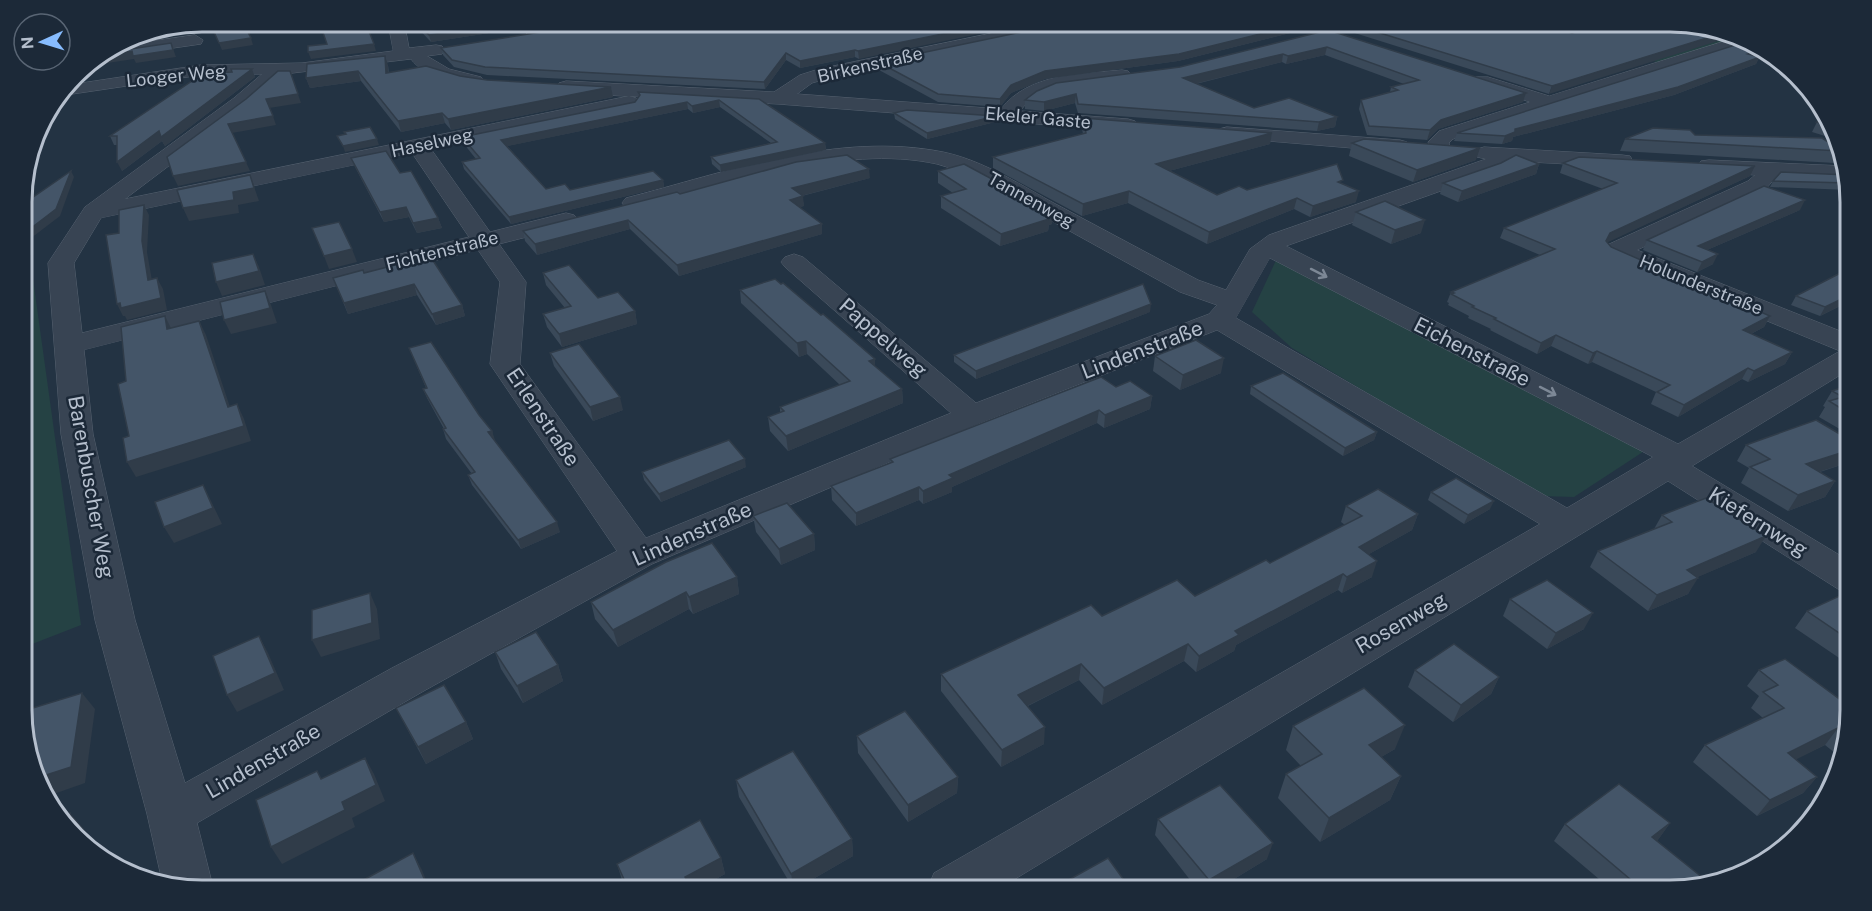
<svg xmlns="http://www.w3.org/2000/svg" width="1872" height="911" font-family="'Public Sans',sans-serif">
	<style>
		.green { fill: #254244 }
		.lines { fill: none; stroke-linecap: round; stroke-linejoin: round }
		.minor-casing { stroke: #566270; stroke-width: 1 }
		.minor { fill: #384453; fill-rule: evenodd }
		.wall { fill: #3a4959 }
		.shaded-wall { fill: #303c49 }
		.building { fill: #445568; stroke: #303c49; stroke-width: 1.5 }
		.oneway { stroke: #7d8896 }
		.labels { text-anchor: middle; stroke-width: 5; stroke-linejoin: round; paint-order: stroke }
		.far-street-label { font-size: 18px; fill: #b5bfcd; stroke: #1c2938 }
		.street-label { font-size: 21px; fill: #b5bfcd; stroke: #1c2938 }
		.rim { fill: none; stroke: #b5bfcd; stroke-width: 3 }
	</style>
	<rect width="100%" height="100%" fill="#233343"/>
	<g class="green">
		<path d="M 1512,21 L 1662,21 L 1738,41 L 1660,63 Z"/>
		<path d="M 1278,256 L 1649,448 L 1574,497 L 1540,496 L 1292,348 L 1252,312 Z"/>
		<path d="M 33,279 L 81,625 L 22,648 L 22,280 Z"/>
	</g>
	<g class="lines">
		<g class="minor-casing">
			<g id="minor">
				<path d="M 388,21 L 404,21 L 409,48 L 436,45 L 442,46 L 445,50 L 442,54 L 427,56 L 449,69 L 481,77 L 484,81 L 481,85 C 462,90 422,75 411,59 L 284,74 L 248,106 L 125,199 L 629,96 L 636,98 L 639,102 L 636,106 L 431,149 L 490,232 L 566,213 L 574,215 L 578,220 L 574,225 L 499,244 L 526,282 L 520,364 L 646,538 L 951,413 L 785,267 L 781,262 L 785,257 L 794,254 L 803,257 L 976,403 L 1209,314 L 1217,305 L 1180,292 L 972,177 C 961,173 949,167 937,164 C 842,143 726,187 634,210 L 626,208 L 622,203 L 626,198 C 727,172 837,131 943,152 C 981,160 1016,182 1050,201 C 1099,227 1149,254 1198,280 L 1226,290 L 1250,249 L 1269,235 L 1486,159 L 1477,157 L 1473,153 L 1477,149 L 1484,147 L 1622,155 L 1630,156 L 1633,161 L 1630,166 L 1622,167 L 1512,161 L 1509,166 L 1497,171 L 1286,246 L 1678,444 L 1840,351 L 1607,255 L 1604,250 L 1607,245 L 1748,181 L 1755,175 L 1701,171 L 1698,166 L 1701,161 L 1709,160 L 1845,166 L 1850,179 L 1777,176 L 1764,191 L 1637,250 L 1850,335 L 1850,369 L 1692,466 L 1851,562 L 1851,593 L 1838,589 L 1668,481 L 997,890 L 927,890 L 934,873 L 1540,524 L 1217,330 L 983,422 L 652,564 L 422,692 L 197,823 L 213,887 L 212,890 L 201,890 L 162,881 L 147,814 L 95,620 L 61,434 L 48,263 L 85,207 L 234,98 L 262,74 L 201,75 L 59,96 L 68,85 L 201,65 L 302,63 L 393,51 ZM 412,153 L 469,237 L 82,333 L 74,263 L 101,218 ZM 478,250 L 500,282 L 490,364 L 617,551 L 392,668 L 185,783 L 135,620 L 93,434 L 84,350 ZM 1270,258 L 1653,457 L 1567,508 L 1236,318 Z"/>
				<path d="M 582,21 L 618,21 L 610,26 L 534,39 L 526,34 L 534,29 Z"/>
				<path d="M 1050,21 L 1081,21 L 1073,26 L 829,78 L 812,83 L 797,94 L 1001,109 C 1029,73 1080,74 1122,70 L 1128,71 L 1131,75 L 1128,79 C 1094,87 1044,78 1020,111 L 1128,119 L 1135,121 L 1138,125 L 1135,129 L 1128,131 L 778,104 L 566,93 L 559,91 L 557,87 L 559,83 L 566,81 L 774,92 L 800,75 L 819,69 Z"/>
				<path d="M 195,35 L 203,40 L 201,44 L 125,55 L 119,54 L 116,50 L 119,46 L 125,45 Z"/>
				<path d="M 1738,37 L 1753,42 L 1453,139 L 1449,143 L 1450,149 L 1447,153 L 1440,155 L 1433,153 L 1428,142 L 1439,131 L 1530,102 L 1476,85 L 1473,81 L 1476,77 L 1488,77 L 1549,96 Z"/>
				<path d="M 1227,127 L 1400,140 L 1407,142 L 1410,146 L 1407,150 L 1400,152 L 1220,137 L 1217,133 L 1220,129 Z"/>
			</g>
		</g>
		<use href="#minor" class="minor"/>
	</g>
	<g class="wall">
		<path d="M 411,21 L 566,21 L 431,42 Z"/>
		<path d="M 878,21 L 859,59 L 855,57 L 800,68 L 786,60 L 765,89 L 487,75 L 454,67 L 443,55 L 441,48 Z"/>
		<path d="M 1075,21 L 1530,21 L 1572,33 L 1549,94 L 1326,24 L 1178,61 L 1045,79 L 1011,93 L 1000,107 L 938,102 L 879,70 L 878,62 Z"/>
		<path d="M 1328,30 L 1526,93 L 1523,102 L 1438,129 L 1427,140 L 1367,135 L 1359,109 L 1361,100 L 1390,92 L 1391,87 L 1404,84 L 1325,55 L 1286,64 L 1282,62 L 1196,84 L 1254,108 L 1337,117 L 1335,127 L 1317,131 L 1078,113 L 1075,103 L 1044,111 L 1025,109 L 1025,100 L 1180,67 Z"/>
		<path d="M 1751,40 L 1767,54 L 1759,57 L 1756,64 L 1674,95 L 1513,137 L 1512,141 L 1502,144 L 1454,141 L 1457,133 Z"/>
		<path d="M 388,65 L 389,73 L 460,76 L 487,80 L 611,87 L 613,97 L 451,130 L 445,123 L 401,132 L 361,81 L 310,88 L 306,78 Z"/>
		<path d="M 252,69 L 255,77 L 165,146 L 162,141 L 122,171 L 117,145 L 114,145 L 110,136 L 232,72 Z"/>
		<path d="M 638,92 L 759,99 L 825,143 L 826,150 L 721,172 L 712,164 L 711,157 L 771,143 L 720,107 L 693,113 L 688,109 L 507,146 L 546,189 L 570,190 L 663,180 L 664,187 L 511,224 L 464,169 L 462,162 L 476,159 L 464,144 L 462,137 L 635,102 L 639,97 Z"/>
		<path d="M 894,113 L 996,116 L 995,122 L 927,139 L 895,119 Z"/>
		<path d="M 1083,118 L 1272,133 L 1270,144 L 1169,171 L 1217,195 L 1247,190 L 1342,183 L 1356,202 L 1310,217 L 1294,209 L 1207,244 L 1128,203 L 1082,216 L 993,168 L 993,157 L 1083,134 L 1082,129 Z"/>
		<path d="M 1827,118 L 1835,139 L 1812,132 L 1817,122 Z"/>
		<path d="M 1625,139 L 1839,149 L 1840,153 L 1835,163 L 1620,151 Z"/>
		<path d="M 1352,143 L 1476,160 L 1413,182 L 1349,156 Z"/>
		<path d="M 351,158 L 400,173 L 438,218 L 442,228 L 417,233 L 409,217 L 384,222 L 355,167 Z"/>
		<path d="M 1563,163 L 1750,176 L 1607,242 L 1611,247 L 1770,316 L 1764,327 L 1751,334 L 1792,352 L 1785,364 L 1748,382 L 1742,379 L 1678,417 L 1651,404 L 1656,392 L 1592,362 L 1588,364 L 1551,346 L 1537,354 L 1490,330 L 1491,329 L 1468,318 L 1469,316 L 1448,305 L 1449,303 L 1447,302 L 1451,292 L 1540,255 L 1500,238 L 1504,228 L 1603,189 L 1560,173 Z"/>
		<path d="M 1539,164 L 1536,174 L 1458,202 L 1440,194 L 1443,183 Z"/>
		<path d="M 938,171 L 1053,212 L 1052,224 L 1049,225 L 1048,231 L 1000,246 L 941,208 L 941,196 L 953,193 L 938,183 Z"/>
		<path d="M 870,178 L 802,196 L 804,206 L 799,207 L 822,224 L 822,234 L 679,276 L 630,229 L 537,255 L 525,241 L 523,231 L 680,194 Z"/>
		<path d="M 1850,178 L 1850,190 L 1770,187 L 1773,181 Z"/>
		<path d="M 1800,210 L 1707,250 L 1713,264 L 1697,272 L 1643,250 L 1647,240 Z"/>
		<path d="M 1356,212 L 1421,233 L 1391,244 L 1352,225 Z"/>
		<path d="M 430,256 L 462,305 L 465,316 L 436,325 L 417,295 L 348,314 L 333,278 L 364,273 Z"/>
		<path d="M 1850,268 L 1850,301 L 1820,316 L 1791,305 L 1796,296 Z"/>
		<path d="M 543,273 L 598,298 L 635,311 L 637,324 L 562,347 L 547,327 L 543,314 L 565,308 L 546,285 Z"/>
		<path d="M 740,290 L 821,315 L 875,359 L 875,366 L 902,389 L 903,403 L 788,451 L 770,431 L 768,417 L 780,413 L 780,407 L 840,385 L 807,354 L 799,357 L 741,303 Z"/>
		<path d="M 1150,312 L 976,379 L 954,362 L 954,355 Z"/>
		<path d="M 409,348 L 479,415 L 492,431 L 494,440 L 560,532 L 521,549 L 472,485 L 468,475 L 472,474 L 446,439 L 443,429 L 444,429 L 427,398 L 423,389 L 426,388 Z"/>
		<path d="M 550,353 L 623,410 L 593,421 L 554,366 Z"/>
		<path d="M 1155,356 L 1221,373 L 1180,390 L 1153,371 Z"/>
		<path d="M 1850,385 L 1850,435 L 1819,417 L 1825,407 L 1823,406 L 1832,391 Z"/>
		<path d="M 1251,386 L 1377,432 L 1374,440 L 1343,456 L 1250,394 Z"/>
		<path d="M 1116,387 L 1152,396 L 1150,409 L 1104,428 L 1097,423 L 952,487 L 952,492 L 923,504 L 919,500 L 856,526 L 832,500 L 831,486 L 890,463 L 890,459 Z"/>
		<path d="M 1746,445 L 1850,462 L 1820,472 L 1835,481 L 1825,497 L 1788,511 L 1741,483 L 1749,468 L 1737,461 Z"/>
		<path d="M 746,467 L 661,502 L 644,480 L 642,472 Z"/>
		<path d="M 1431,492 L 1490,509 L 1464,524 L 1428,500 Z"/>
		<path d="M 1346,506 L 1418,514 L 1412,530 L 1369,554 L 1372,577 L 1342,593 L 1338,590 L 1236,645 L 1234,651 L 1196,672 L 1184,661 L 1102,705 L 1079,680 L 1028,706 L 1044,744 L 1001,767 L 941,691 L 941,674 L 1102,616 L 1195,596 L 1270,563 L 1345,525 L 1341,522 Z"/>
		<path d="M 1662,515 L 1756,552 L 1697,577 L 1688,594 L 1648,611 L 1590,567 L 1598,551 L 1654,529 Z"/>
		<path d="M 753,516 L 814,534 L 815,550 L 781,565 L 756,532 Z"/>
		<path d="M 737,577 L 739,594 L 693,614 L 689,609 L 618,647 L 595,619 L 591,602 Z"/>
		<path d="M 1851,594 L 1851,666 L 1795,628 L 1807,611 Z"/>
		<path d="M 1510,599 L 1584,629 L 1547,649 L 1503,616 Z"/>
		<path d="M 495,652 L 558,665 L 563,681 L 523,703 L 501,669 Z"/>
		<path d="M 1415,670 L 1499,677 L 1491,694 L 1453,722 L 1408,687 Z"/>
		<path d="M 1759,670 L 1851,710 L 1840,757 L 1825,745 L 1795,759 L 1817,777 L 1803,793 L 1757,816 L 1693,762 L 1705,745 L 1763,718 L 1751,708 L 1759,696 L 1747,686 Z"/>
		<path d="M 396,708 L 466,722 L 473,739 L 426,764 Z"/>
		<path d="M 1293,726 L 1395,749 L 1381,757 L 1401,776 L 1390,800 L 1320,842 L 1278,798 L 1286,774 L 1301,766 L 1286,750 Z"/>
		<path d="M 857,736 L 958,777 L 957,793 L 908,822 L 858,753 Z"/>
		<path d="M 736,780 L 852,839 L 853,856 L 794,890 L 739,797 Z"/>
		<path d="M 1158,819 L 1267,859 L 1216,890 L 1198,890 L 1155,835 Z"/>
		<path d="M 1670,823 L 1657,841 L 1703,878 L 1697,885 L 1682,890 L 1612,890 L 1554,841 L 1565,824 Z"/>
		<path d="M 721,858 L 725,874 L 696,890 L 627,890 L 622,880 L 617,864 Z"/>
	</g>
	<g class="shaded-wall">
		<path d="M 209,21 L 212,28 L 118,44 L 132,35 Z"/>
		<path d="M 521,21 L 566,21 L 431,42 L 429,35 Z"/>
		<path d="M 1007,21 L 1039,21 L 859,59 L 858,51 Z"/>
		<path d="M 1312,21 L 1327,21 L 1326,24 L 1178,61 L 1045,79 L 1011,93 L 1000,107 L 1000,99 L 1011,85 L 1045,71 Z"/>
		<path d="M 1723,33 L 1734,36 L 1549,94 L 1552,86 Z"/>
		<path d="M 251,38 L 253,45 L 222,50 L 219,43 Z"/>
		<path d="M 171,43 L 176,57 L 136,63 L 134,59 L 81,67 L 97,57 Z"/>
		<path d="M 374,44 L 376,51 L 311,59 L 308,52 Z"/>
		<path d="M 1327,47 L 1325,55 L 1286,64 L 1288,56 Z"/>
		<path d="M 855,50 L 855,57 L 800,68 L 800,61 Z"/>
		<path d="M 1762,50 L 1767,54 L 1745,61 L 1748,54 Z"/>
		<path d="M 786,53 L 786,60 L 765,89 L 764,82 Z"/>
		<path d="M 1283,54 L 1282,62 L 1182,87 L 1183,78 Z"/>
		<path d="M 385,56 L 388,65 L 389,83 L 386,73 Z"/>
		<path d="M 1760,57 L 1756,64 L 1674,95 L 1513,137 L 1512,141 L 1502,144 L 1505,136 L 1515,129 Z"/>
		<path d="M 252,69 L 255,77 L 165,146 L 162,141 L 122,171 L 117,162 L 159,131 Z"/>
		<path d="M 290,71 L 301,103 L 269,108 L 266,99 Z"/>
		<path d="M 358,71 L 361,81 L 310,88 L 306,78 Z"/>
		<path d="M 611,87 L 613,97 L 451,130 L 448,119 Z"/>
		<path d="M 1526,93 L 1523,102 L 1438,129 L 1427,140 L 1430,130 L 1441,120 Z"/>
		<path d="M 1076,94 L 1075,103 L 1044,111 L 1044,102 Z"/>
		<path d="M 719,100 L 720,107 L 693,113 L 692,106 Z"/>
		<path d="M 687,102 L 688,109 L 503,147 L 501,140 Z"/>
		<path d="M 442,113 L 445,123 L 401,132 L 398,121 Z"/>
		<path d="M 273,116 L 276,125 L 232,133 L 228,124 Z"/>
		<path d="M 996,116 L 995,122 L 927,139 L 927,133 Z"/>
		<path d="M 1337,117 L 1335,127 L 1317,131 L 1319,122 Z"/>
		<path d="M 1272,133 L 1270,144 L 1154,175 L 1156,164 Z"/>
		<path d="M 377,139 L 379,145 L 345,152 L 343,146 Z"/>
		<path d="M 825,143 L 826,150 L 721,172 L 720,165 Z"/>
		<path d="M 1480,148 L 1476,160 L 1413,182 L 1417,170 Z"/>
		<path d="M 246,162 L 250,171 L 178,186 L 173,176 Z"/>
		<path d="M 1539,164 L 1536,174 L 1458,202 L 1462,191 Z"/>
		<path d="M 1755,166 L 1750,176 L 1606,243 L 1602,251 L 1610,233 Z"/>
		<path d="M 869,169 L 870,178 L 793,198 L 792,188 Z"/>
		<path d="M 71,171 L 74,177 L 60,216 L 22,245 L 22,235 Z"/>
		<path d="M 250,175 L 259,201 L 238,205 L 239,213 L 189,221 L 183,208 L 233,192 Z"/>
		<path d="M 663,180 L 664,187 L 511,224 L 509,217 Z"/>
		<path d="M 1129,191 L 1128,203 L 1082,216 L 1083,204 Z"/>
		<path d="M 1359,191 L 1356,202 L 1310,217 L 1313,206 Z"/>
		<path d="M 803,196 L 804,206 L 790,210 L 790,200 Z"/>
		<path d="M 1297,198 L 1294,209 L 1207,244 L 1209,232 Z"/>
		<path d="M 1805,200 L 1800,210 L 1693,256 L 1698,246 Z"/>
		<path d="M 144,205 L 149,215 L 147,252 L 154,292 L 148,280 L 142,241 Z"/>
		<path d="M 406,207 L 409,217 L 384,222 L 380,212 Z"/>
		<path d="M 1053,212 L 1052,224 L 1049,225 L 1048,231 L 1000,246 L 1001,234 L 1043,215 Z"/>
		<path d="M 438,218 L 442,228 L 417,233 L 413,223 Z"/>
		<path d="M 628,220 L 630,229 L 537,255 L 535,244 Z"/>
		<path d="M 1425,220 L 1421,233 L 1391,244 L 1395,230 Z"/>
		<path d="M 822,224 L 822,234 L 679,276 L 677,265 Z"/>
		<path d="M 352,249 L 357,262 L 329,269 L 324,256 Z"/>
		<path d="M 253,254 L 259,267 L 265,285 L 222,296 L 216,282 Z"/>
		<path d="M 1718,254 L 1713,264 L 1697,272 L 1702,262 Z"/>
		<path d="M 157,278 L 163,289 L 167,310 L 127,320 L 125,316 L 123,316 L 117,304 L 120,303 Z"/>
		<path d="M 414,284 L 417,295 L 348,314 L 344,303 Z"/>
		<path d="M 265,291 L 271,305 L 277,323 L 231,334 L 224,320 Z"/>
		<path d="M 1850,295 L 1850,301 L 1820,316 L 1825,307 Z"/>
		<path d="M 1151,304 L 1150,312 L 976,379 L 976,371 Z"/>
		<path d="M 462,305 L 465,316 L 436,325 L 432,314 Z"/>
		<path d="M 635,311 L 637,324 L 562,347 L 559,334 Z"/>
		<path d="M 165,316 L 172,330 L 167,329 Z"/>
		<path d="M 1770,316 L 1764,327 L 1737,341 L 1743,330 Z"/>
		<path d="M 199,321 L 206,335 L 235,422 L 228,407 Z"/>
		<path d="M 1556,335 L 1551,346 L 1537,354 L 1541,343 Z"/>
		<path d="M 806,341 L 807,354 L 799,357 L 797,343 Z"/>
		<path d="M 1597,351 L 1592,362 L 1588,364 L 1593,353 Z"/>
		<path d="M 1792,352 L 1785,364 L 1748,382 L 1754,371 Z"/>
		<path d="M 1224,358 L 1221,373 L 1180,390 L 1183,375 Z"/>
		<path d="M 875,359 L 875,373 L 869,361 Z"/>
		<path d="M 1748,368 L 1742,379 L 1678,417 L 1684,405 Z"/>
		<path d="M 902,389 L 903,403 L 788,451 L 786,436 Z"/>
		<path d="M 1152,396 L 1150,409 L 1104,428 L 1105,415 Z"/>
		<path d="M 620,397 L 623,410 L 593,421 L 590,407 Z"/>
		<path d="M 237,404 L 244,419 L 251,441 L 136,477 L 127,462 Z"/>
		<path d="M 1099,410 L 1097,423 L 952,487 L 952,492 L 923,504 L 923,491 L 949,475 Z"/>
		<path d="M 492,431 L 495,440 L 491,442 L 488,432 Z"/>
		<path d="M 1377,432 L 1374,440 L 1343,456 L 1345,448 Z"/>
		<path d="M 1850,450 L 1850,462 L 1796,479 L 1806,464 Z"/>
		<path d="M 745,459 L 746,467 L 661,502 L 659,494 Z"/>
		<path d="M 1835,481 L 1825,497 L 1788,511 L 1798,495 Z"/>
		<path d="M 203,485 L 211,501 L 222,524 L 174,543 L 164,527 Z"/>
		<path d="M 919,487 L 919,500 L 856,526 L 856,513 Z"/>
		<path d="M 1494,501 L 1490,509 L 1464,524 L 1468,515 Z"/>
		<path d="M 1418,514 L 1412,530 L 1353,563 L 1359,547 Z"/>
		<path d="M 557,522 L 560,532 L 521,549 L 518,540 Z"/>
		<path d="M 814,534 L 815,550 L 781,565 L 779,549 Z"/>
		<path d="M 1766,536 L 1756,552 L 1677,586 L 1687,570 Z"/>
		<path d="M 1377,561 L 1372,577 L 1342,593 L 1347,577 Z"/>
		<path d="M 1343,574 L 1338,590 L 1236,645 L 1234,651 L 1196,672 L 1199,656 L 1235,631 Z"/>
		<path d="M 737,577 L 739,594 L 693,614 L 689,597 Z"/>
		<path d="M 1698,578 L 1688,594 L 1648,611 L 1657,595 Z"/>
		<path d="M 686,592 L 689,609 L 618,647 L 613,630 Z"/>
		<path d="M 370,593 L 377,609 L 380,639 L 321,657 L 312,640 Z"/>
		<path d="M 1593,613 L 1584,629 L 1547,649 L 1556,633 Z"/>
		<path d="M 259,636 L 268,653 L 284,690 L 237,712 L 227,695 Z"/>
		<path d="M 1188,644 L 1184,661 L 1102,705 L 1104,688 Z"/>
		<path d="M 1081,664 L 1079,680 L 1017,711 L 1018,695 Z"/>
		<path d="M 558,665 L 563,681 L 523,703 L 517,686 Z"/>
		<path d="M 1499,677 L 1491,694 L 1453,722 L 1461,705 Z"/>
		<path d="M 82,693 L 95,709 L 85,783 L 48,796 L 40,777 Z"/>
		<path d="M 466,722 L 473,739 L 426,764 L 418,747 Z"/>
		<path d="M 1405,725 L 1395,749 L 1359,770 L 1369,745 Z"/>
		<path d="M 1045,727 L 1044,744 L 1001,767 L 1002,750 Z"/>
		<path d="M 1838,728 L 1825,745 L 1775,770 L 1788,753 Z"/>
		<path d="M 365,758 L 374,774 L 385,801 L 352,818 L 355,827 L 282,864 L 271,847 L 342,802 Z"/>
		<path d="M 1401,776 L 1390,800 L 1320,842 L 1329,818 Z"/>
		<path d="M 958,777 L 957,793 L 908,822 L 908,805 Z"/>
		<path d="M 1817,777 L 1803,793 L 1757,816 L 1770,800 Z"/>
		<path d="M 70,813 L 84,829 L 87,843 L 74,832 Z"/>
		<path d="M 1670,823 L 1658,840 L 1640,854 L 1652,837 Z"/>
		<path d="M 852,839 L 853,856 L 794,890 L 791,874 Z"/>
		<path d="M 1273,843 L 1267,859 L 1216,890 L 1206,890 L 1209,880 Z"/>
		<path d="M 413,853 L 422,870 L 430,890 L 412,890 Z"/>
		<path d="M 721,858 L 725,874 L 696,890 L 688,890 L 685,877 Z"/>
	</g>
	<g class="building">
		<path d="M 201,21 L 208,21 L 164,28 Z"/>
		<path d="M 209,21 L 242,21 L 251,38 L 219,43 Z"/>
		<path d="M 319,21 L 365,21 L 374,44 L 308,52 L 308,46 L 327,44 Z"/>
		<path d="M 415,21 L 521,21 L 429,35 Z"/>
		<path d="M 610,21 L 878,21 L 902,32 L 958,21 L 1007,21 L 858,51 L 855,50 L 800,61 L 786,53 L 764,82 L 485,67 L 452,60 L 441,48 Z"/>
		<path d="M 1074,21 L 1312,21 L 1179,54 L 1045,71 L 1011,85 L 1000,99 L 938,94 L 878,62 Z"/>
		<path d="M 1341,21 L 1530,21 L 1572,33 L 1616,21 L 1628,23 L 1635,21 L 1671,21 L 1723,33 L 1552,86 Z"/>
		<path d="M 1328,30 L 1526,93 L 1441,120 L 1430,130 L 1369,126 L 1361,100 L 1398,90 L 1391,87 L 1419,80 L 1327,47 L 1288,56 L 1283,54 L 1183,78 L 1254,108 L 1289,98 L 1337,117 L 1319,122 L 1078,104 L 1076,94 L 1044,102 L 1025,100 L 1037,91 L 1056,83 L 1180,67 Z"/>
		<path d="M 1751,40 L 1762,50 L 1748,54 L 1760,57 L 1678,87 L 1515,129 L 1515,132 L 1505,136 L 1457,133 Z"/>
		<path d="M 171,43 L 173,50 L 133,56 L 132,51 L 97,57 L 103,53 Z"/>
		<path d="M 385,56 L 386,73 L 426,66 L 460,76 L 487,80 L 611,87 L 448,119 L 442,113 L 398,121 L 358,71 L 306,78 L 307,64 Z"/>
		<path d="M 231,69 L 252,69 L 161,137 L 159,131 L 117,162 L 117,136 L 110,136 L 204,73 L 232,72 Z"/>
		<path d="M 278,71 L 290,71 L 298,94 L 266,99 L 273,116 L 228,124 L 246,162 L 173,176 L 167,157 L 246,99 Z"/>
		<path d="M 638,92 L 759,99 L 825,143 L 720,165 L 711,157 L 777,142 L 719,100 L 692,106 L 687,102 L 501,140 L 546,189 L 565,184 L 570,190 L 653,171 L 663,180 L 509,217 L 462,162 L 480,158 L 462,137 L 635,102 L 640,95 Z"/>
		<path d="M 907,110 L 996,116 L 927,133 L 894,113 Z"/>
		<path d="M 1083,118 L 1272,133 L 1156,164 L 1217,195 L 1239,186 L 1247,190 L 1337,164 L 1343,180 L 1338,182 L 1359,191 L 1313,206 L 1297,198 L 1209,232 L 1129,191 L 1083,204 L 993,157 L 1086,133 Z"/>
		<path d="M 1827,118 L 1830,125 L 1817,122 Z"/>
		<path d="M 370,127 L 377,139 L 343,146 L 337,136 L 346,134 L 344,132 Z"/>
		<path d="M 1653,128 L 1690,130 L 1695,135 L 1822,138 L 1839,149 L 1839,151 L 1625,139 Z"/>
		<path d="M 1364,139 L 1480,148 L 1417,170 L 1352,143 Z"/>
		<path d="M 386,151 L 400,173 L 411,171 L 438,218 L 413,223 L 406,207 L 380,212 L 351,158 Z"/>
		<path d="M 847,155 L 869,169 L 792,188 L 803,196 L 790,200 L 822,224 L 677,265 L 628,220 L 535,244 L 523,231 L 677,192 L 680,194 L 796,162 Z"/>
		<path d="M 1516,155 L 1539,164 L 1462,191 L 1443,183 L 1501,163 Z"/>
		<path d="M 1579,157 L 1755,166 L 1610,233 L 1606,241 L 1611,247 L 1770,316 L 1743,330 L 1792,352 L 1754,371 L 1748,368 L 1684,405 L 1657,392 L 1670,385 L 1597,351 L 1593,353 L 1556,335 L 1541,343 L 1494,319 L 1496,318 L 1472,307 L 1474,306 L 1451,294 L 1454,293 L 1451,292 L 1555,249 L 1504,228 L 1617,183 L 1563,163 Z"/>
		<path d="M 964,164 L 1053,212 L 1043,215 L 1049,219 L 1001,234 L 941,196 L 966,189 L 938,171 Z"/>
		<path d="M 71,171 L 56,209 L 22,235 L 21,220 L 29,200 Z"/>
		<path d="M 1781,172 L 1848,175 L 1850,178 L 1850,183 L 1773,181 Z"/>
		<path d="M 250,175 L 254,188 L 233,192 L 234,200 L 183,208 L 177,190 Z"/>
		<path d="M 1764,186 L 1805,200 L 1698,246 L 1718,254 L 1702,262 L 1647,240 Z"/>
		<path d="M 1385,201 L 1425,220 L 1395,230 L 1356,212 Z"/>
		<path d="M 144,205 L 142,241 L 148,280 L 157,278 L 161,298 L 121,308 L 120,303 L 117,304 L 106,235 L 119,233 L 119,210 Z"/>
		<path d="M 339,222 L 352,249 L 324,256 L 312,228 Z"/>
		<path d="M 253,254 L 259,271 L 216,282 L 212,263 Z"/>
		<path d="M 430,256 L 462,305 L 432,314 L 414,284 L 344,303 L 333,278 L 363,270 L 364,273 Z"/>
		<path d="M 569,265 L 598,298 L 618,292 L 635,311 L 559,334 L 543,314 L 571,306 L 543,273 Z"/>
		<path d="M 1850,268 L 1850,295 L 1825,307 L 1796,296 Z"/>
		<path d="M 775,279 L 781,284 L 783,283 L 821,315 L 823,314 L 875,359 L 869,361 L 902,389 L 786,436 L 768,417 L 784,411 L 780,407 L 850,381 L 806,341 L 797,343 L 740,290 Z"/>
		<path d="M 1143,284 L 1151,304 L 976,371 L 954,355 Z"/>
		<path d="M 265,291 L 270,308 L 224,320 L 220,302 Z"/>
		<path d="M 165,316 L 167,329 L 199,321 L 228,407 L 237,404 L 244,426 L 127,462 L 123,438 L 129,436 L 118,384 L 126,381 L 121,327 Z"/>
		<path d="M 1196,340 L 1224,358 L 1183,375 L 1155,356 Z"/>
		<path d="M 431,342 L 479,415 L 492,431 L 488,432 L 557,522 L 518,540 L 468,475 L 475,472 L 443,429 L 446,428 L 423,389 L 427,388 L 409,348 Z"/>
		<path d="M 579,344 L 620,397 L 590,407 L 550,353 Z"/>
		<path d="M 1283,373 L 1377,432 L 1345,448 L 1251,386 Z"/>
		<path d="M 1101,377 L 1116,387 L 1130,381 L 1152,396 L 1105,415 L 1099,410 L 949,475 L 953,478 L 923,491 L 919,487 L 856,513 L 831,486 L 893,462 L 890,459 Z"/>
		<path d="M 1850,385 L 1850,414 L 1829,401 L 1843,397 L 1832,391 Z"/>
		<path d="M 1816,420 L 1850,440 L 1850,450 L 1806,464 L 1835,481 L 1798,495 L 1750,467 L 1770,459 L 1746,445 Z"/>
		<path d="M 729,440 L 745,459 L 659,494 L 642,472 Z"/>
		<path d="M 1456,478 L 1494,501 L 1468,515 L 1431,492 Z"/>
		<path d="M 203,485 L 213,508 L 164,527 L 155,502 Z"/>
		<path d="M 1378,489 L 1418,514 L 1359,547 L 1377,561 L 1347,577 L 1343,574 L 1235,631 L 1239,635 L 1199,656 L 1188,644 L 1104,688 L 1081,664 L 1018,695 L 1045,727 L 1002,750 L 941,674 L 1091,605 L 1102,616 L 1177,580 L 1195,596 L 1266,560 L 1270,563 L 1362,516 L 1346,506 Z"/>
		<path d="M 1706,498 L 1766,536 L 1687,570 L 1698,578 L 1657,595 L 1598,551 L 1672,522 L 1662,515 Z"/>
		<path d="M 787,503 L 814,534 L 779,549 L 753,516 Z"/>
		<path d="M 712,543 L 737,577 L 689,597 L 686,592 L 613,630 L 591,602 L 666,562 Z"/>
		<path d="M 1547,580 L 1593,613 L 1556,633 L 1510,599 Z"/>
		<path d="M 1848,592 L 1851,594 L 1851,641 L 1807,611 Z"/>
		<path d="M 370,593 L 372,623 L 312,640 L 312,610 Z"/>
		<path d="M 536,632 L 558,665 L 517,686 L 495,652 Z"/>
		<path d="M 259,636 L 275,673 L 227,695 L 213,656 Z"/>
		<path d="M 1454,644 L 1499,677 L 1461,705 L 1415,670 Z"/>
		<path d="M 1785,659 L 1841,700 L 1851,695 L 1851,710 L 1846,734 L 1838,728 L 1788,753 L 1817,777 L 1770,800 L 1705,745 L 1784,708 L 1763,692 L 1778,685 L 1759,670 Z"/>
		<path d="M 444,685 L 466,722 L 418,747 L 396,708 Z"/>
		<path d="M 1364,688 L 1405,725 L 1369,745 L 1401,776 L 1329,818 L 1286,774 L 1322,754 L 1293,726 Z"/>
		<path d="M 82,693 L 71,767 L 40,777 L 23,734 L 23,711 Z"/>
		<path d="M 905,711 L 958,777 L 908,805 L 857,736 Z"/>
		<path d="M 793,751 L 852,839 L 791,874 L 736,780 Z"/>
		<path d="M 365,758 L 376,785 L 342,802 L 345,810 L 271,847 L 256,800 L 317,771 L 321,779 Z"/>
		<path d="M 1619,784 L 1670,823 L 1652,837 L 1703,878 L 1692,886 L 1682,890 L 1643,890 L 1565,824 Z"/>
		<path d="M 1220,785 L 1273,843 L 1209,880 L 1158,819 Z"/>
		<path d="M 70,813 L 74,832 L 58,819 Z"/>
		<path d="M 700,820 L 721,858 L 685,877 L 692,890 L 629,890 L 617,864 Z"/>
		<path d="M 413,853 L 426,883 L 412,890 L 345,890 Z"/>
		<path d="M 1108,858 L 1131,890 L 1055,890 L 1054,888 Z"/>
	</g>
	<defs><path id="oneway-shaft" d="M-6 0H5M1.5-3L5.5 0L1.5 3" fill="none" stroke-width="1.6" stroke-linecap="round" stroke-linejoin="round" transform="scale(1.5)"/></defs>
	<g class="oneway">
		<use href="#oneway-shaft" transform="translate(1319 273) rotate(27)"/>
		<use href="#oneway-shaft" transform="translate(1548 391) rotate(27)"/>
	</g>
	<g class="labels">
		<g class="far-street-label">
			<text transform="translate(870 65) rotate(-13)" y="6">Birkenstraße</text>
			<text transform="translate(176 76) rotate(-6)" y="6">Looger Weg</text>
			<text transform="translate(1038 118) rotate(5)" y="6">Ekeler Gaste</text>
			<text transform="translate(432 143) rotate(-12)" y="6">Haselweg</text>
			<text transform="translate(1031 200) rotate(29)" y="6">Tannenweg</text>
			<text transform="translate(442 251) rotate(-14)" y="6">Fichtenstraße</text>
			<text transform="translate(1701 285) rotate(22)" y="6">Holunderstraße</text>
		</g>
		<g class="street-label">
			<text transform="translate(883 338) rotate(41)" y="7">Pappelweg</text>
			<text transform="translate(1142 350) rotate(-21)" y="7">Lindenstraße</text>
			<text transform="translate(1472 352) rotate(27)" y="7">Eichenstraße</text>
			<text transform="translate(543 417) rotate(56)" y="7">Erlenstraße</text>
			<text transform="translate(91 487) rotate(80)" y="7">Barenbuscher Weg</text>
			<text transform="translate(1758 522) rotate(32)" y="7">Kiefernweg</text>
			<text transform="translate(692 534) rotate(-24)" y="7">Lindenstraße</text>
			<text transform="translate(1401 623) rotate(-30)" y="7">Rosenweg</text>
			<text transform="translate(263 761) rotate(-30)" y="7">Lindenstraße</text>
		</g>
	</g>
	<path d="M0 0H1872V911H0ZM202 32H1670A170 170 0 0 1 1840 202V710A170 170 0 0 1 1670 880H202A170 170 0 0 1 32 710V202A170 170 0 0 1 202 32Z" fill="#1c2938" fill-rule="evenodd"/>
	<path class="rim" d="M202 32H1670A170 170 0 0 1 1840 202V710A170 170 0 0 1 1670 880H202A170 170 0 0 1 32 710V202A170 170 0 0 1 202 32Z"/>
	<g transform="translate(42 42) rotate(266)"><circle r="28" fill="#1c2938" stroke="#596574" stroke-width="1.5"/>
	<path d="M0-4.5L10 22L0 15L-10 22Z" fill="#87bcff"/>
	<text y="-9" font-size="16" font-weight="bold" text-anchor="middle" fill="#b5bfcd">N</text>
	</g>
</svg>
